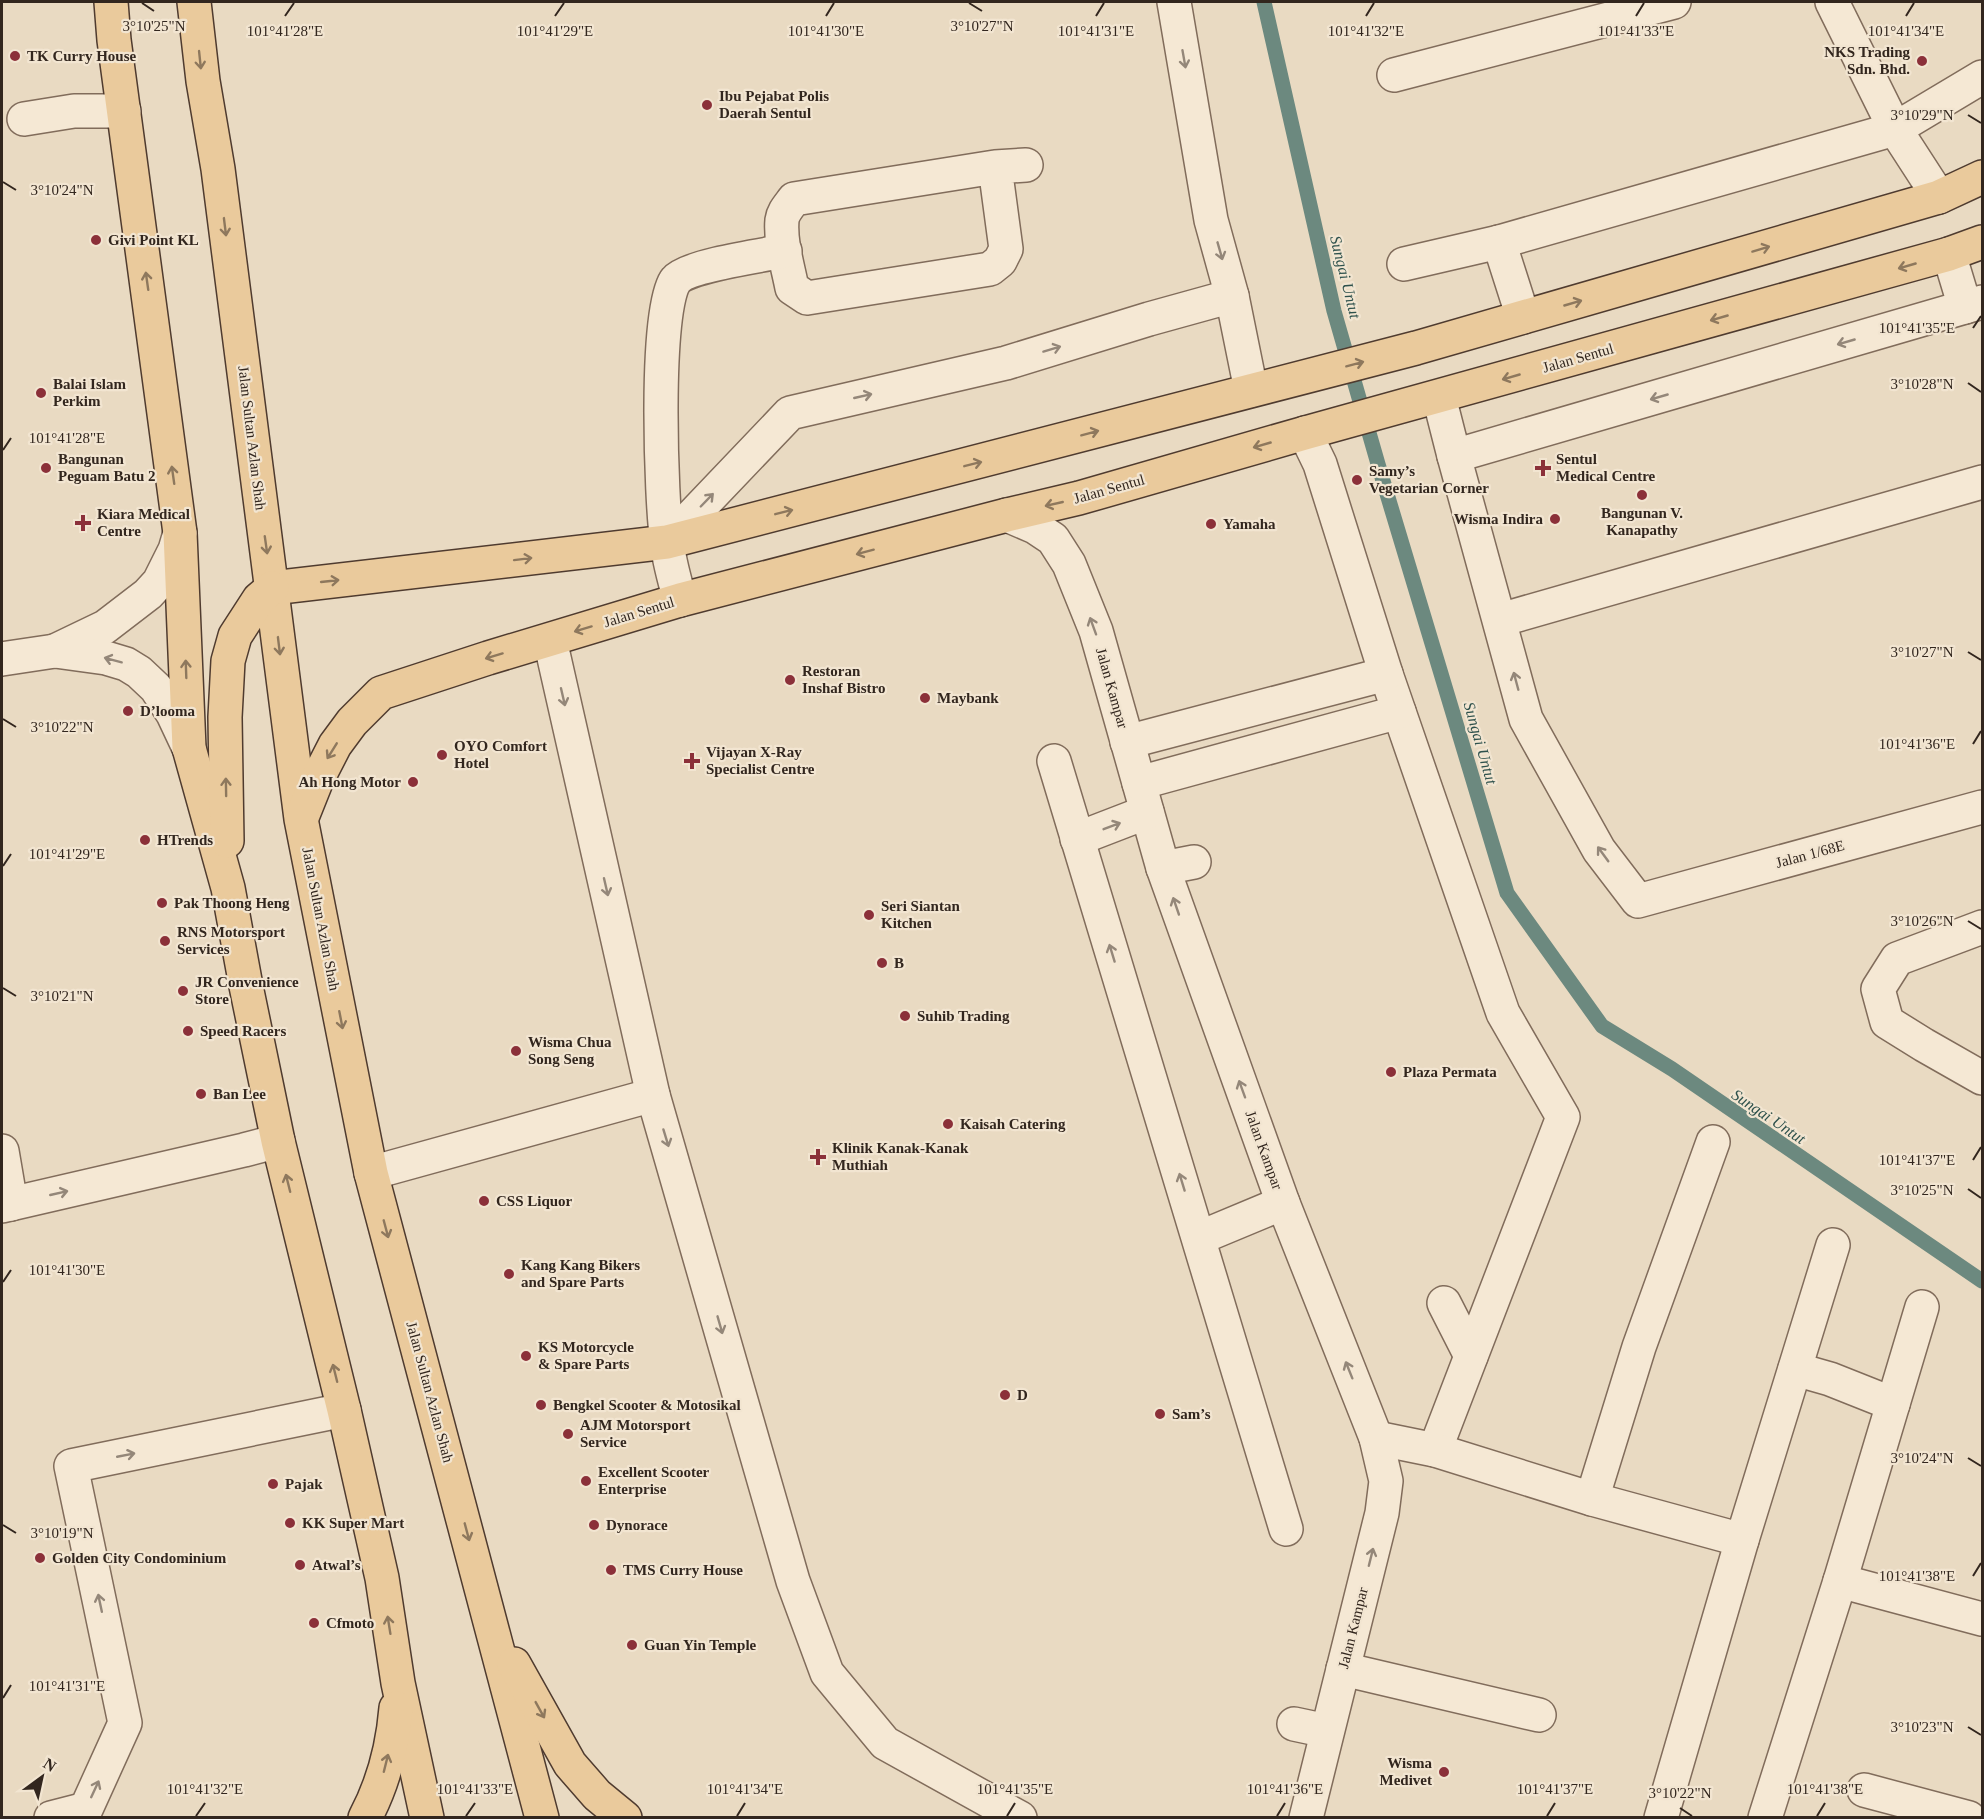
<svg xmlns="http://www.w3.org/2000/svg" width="1984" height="1819" font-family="Georgia,serif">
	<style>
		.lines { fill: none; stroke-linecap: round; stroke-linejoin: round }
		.stream { stroke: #6c897f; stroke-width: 15 }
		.minor-casing { stroke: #816c5b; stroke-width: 36 }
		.major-casing { stroke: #4f3b2f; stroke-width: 36 }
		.minor { stroke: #f5e8d4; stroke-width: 33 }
		.major { stroke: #eaca9c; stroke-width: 33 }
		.oneway { stroke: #948779 }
		.oneway2 { stroke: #8e785d }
		.ticks { fill: none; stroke: #32261e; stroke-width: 2 }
		.poi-dot { fill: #8b3039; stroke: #f2e5d1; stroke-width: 2 }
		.labels { text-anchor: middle; stroke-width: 4.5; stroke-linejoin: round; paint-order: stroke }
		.poi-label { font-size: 15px; font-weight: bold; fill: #32261e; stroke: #f2e5d1; text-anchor: start }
		.street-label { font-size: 15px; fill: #32261e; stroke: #f2e5d1 }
		.water-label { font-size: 16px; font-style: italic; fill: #2e514c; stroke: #f2e5d1 }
		.ticks-label { font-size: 15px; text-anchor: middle; fill: #32261e; stroke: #f2e5d1; stroke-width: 4.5; stroke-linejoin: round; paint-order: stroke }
	</style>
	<rect width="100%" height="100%" fill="#e9dac2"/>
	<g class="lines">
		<path class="stream" d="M 1264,2 L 1334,311 L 1378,464 L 1507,893 L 1602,1026 L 1672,1069 L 1982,1281"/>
		<g class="minor-casing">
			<g id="minor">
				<path d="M 1174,2 L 1211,220 L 1232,296 L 1251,390"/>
				<path d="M 1832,2 L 1895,129 L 1939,197"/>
				<path d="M 1394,75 L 1674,2"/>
				<path d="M 24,119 L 74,111 L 124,111"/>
				<path d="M 995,167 L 794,199 C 789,206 783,212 782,220 C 780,242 788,267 792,288 L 807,298 L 990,269 L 1000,261 L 1006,249 L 995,167 L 1026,165"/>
				<path d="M 1499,242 L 1523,317"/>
				<path d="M 1949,254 L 1965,307"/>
				<path d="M 1404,264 L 1499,242 L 1895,129 L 1982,77"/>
				<path d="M 1439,397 L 1454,456 L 1982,302"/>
				<path d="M 1454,456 L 1526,719 L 1599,850 L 1638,901 L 1982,807"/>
				<path d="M 1007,515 L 1035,527 L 1053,539 L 1069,564 L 1096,631 L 1163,868 L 1182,921 L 1283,1203 L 1376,1438 L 1386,1481 L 1382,1513 L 1306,1818"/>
				<path d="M 667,542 L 790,413 L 1006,363 L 1149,319 L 1232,296"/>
				<path d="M 680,600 C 675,581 669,562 667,542 C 661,503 654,305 676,280 C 687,266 764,255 785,251"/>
				<path d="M 1500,620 L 1982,482"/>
				<path d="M 550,640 L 653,1095 L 793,1581 L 827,1673 L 885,1743 L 1020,1818"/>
				<path d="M 55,651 L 105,627 L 148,594 L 159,582 L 175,550 L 180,533"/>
				<path d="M 2,659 L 55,651 L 106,658 L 126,664 L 139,672 L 156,688 L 173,714 L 189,748"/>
				<path d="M 1386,674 L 1503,1013 L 1563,1117 L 1435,1450"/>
				<path d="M 1127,742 L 1386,674 L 1320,464 L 1305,433"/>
				<path d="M 1054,761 L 1286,1529"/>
				<path d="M 1139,783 L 1399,712"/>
				<path d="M 1077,839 L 1147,812"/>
				<path d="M 1163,868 L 1194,862"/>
				<path d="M 1982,927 L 1897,959 L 1878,989 L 1887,1022 L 1924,1045 L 1982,1078"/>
				<path d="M 2,1151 L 11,1204"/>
				<path d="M 371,1173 L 653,1095"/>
				<path d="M 2,1206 L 244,1150 L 278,1141"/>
				<path d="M 1199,1238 L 1283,1203"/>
				<path d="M 1444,1303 L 1471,1356"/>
				<path d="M 1795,1369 L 1830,1379 L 1893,1404"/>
				<path d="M 1376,1438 L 1435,1450 L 1592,1499 L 1742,1540"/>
				<path d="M 1592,1499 L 1639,1347 L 1713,1142"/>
				<path d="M 1840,1581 L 1982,1619"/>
				<path d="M 1343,1669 L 1539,1715"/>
				<path d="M 1294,1724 L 1327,1731"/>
				<path d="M 1864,1790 L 1969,1818"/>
				<path d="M 51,1818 L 86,1809 L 125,1723 L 71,1466 L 344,1410"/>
				<path d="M 1661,1818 L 1742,1540 L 1833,1245"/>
				<path d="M 1765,1818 L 1840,1581 L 1922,1307"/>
			</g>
		</g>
		<g class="major-casing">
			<g id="major">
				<path d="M 111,2 L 114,40 L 180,533 L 189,748 L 228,888 L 246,986 L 278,1141 L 344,1410 L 382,1578 L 398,1683 L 427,1818"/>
				<path d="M 194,2 L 203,81 L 218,169 L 301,819 L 371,1173 L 542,1818"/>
				<path d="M 272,588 L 667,542 L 1416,348 L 1939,197 L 1982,177"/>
				<path d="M 302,817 L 316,782 L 335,745 L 352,722 L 381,693 L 488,658 L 680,600 L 1007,515 L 1079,498 L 1305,433 L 1949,254 L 1982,242"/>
				<path d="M 227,841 L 225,717 L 228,661 L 235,636 L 259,599 L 272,588"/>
				<path d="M 514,1664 L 570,1764 L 597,1795 L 625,1818"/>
				<path d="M 365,1818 C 383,1784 393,1745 396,1708"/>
			</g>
		</g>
		<use href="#minor" class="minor"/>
		<use href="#major" class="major"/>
	</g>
	<defs><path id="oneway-shaft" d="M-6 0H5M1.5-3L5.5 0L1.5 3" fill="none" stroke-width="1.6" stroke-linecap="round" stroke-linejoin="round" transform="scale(1.5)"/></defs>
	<g class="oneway">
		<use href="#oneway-shaft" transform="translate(1184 59) rotate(80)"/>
		<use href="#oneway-shaft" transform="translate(1220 251) rotate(74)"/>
		<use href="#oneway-shaft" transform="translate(1846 342) rotate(164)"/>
		<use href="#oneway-shaft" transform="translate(1052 349) rotate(-17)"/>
		<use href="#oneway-shaft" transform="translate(863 396) rotate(-13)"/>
		<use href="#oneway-shaft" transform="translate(1659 397) rotate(164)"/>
		<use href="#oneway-shaft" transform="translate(707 500) rotate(-46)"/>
		<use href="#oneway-shaft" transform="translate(1093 626) rotate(-110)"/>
		<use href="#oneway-shaft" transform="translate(113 660) rotate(-165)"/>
		<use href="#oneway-shaft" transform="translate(1516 681) rotate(-105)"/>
		<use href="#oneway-shaft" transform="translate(563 697) rotate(77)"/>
		<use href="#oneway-shaft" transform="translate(1112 826) rotate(-21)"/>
		<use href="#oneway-shaft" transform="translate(1603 854) rotate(-126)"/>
		<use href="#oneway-shaft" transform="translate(606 887) rotate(77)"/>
		<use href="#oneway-shaft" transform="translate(1176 906) rotate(-109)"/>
		<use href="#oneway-shaft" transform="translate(1112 953) rotate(-107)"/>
		<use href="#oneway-shaft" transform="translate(1242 1089) rotate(-110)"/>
		<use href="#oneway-shaft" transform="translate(666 1138) rotate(73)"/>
		<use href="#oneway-shaft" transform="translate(1182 1182) rotate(-107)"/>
		<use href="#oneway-shaft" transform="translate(59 1193) rotate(-13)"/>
		<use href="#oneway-shaft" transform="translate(720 1325) rotate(74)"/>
		<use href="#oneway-shaft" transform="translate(1349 1370) rotate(-112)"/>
		<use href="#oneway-shaft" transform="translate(126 1455) rotate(-11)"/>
		<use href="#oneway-shaft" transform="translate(1371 1557) rotate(-76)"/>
		<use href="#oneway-shaft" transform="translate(100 1603) rotate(-102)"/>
		<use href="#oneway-shaft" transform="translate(95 1789) rotate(-65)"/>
	</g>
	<g class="oneway2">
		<use href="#oneway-shaft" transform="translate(200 60) rotate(84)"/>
		<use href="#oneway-shaft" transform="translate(225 227) rotate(83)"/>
		<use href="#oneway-shaft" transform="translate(1761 249) rotate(-17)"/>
		<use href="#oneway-shaft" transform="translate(1907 266) rotate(164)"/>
		<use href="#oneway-shaft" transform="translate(147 281) rotate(-98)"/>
		<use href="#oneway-shaft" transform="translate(1573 303) rotate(-16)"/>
		<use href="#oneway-shaft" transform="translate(1719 318) rotate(164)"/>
		<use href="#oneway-shaft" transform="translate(1355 364) rotate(-15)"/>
		<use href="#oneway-shaft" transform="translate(1511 377) rotate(164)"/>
		<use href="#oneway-shaft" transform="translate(1090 433) rotate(-15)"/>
		<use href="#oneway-shaft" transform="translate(1262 445) rotate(164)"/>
		<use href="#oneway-shaft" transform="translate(973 464) rotate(-14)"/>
		<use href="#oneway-shaft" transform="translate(173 475) rotate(-98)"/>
		<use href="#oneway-shaft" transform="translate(1054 504) rotate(167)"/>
		<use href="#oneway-shaft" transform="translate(784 512) rotate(-14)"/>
		<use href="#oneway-shaft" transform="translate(266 545) rotate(82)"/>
		<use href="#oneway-shaft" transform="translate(865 552) rotate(165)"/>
		<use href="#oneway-shaft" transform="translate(523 559) rotate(-7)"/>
		<use href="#oneway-shaft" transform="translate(330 581) rotate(-6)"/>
		<use href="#oneway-shaft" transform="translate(583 629) rotate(163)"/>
		<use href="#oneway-shaft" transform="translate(279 646) rotate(83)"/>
		<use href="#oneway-shaft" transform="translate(494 656) rotate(163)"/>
		<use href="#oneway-shaft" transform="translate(186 669) rotate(-92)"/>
		<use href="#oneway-shaft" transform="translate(332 751) rotate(122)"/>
		<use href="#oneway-shaft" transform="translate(226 787) rotate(-91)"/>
		<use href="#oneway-shaft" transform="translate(341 1020) rotate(79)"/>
		<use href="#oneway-shaft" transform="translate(288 1183) rotate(-104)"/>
		<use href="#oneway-shaft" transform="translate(386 1229) rotate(75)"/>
		<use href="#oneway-shaft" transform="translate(335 1373) rotate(-104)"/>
		<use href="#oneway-shaft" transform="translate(467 1532) rotate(75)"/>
		<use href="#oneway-shaft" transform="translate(389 1625) rotate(-99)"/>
		<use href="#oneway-shaft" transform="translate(540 1710) rotate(61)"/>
		<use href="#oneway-shaft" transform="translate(386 1763) rotate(-76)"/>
	</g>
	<path class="ticks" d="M 142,3 L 154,11M 969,3 L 982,11M 285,16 L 294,3M 555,16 L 564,3M 826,16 L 834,3M 1096,16 L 1104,3M 1366,16 L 1374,3M 1636,16 L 1644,3M 1906,16 L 1914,3M 1968,115 L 1981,123M 3,182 L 16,190M 1973,328 L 1981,316M 1968,383 L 1981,392M 3,450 L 11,438M 1968,652 L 1981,660M 3,719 L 16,727M 1973,744 L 1981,731M 3,866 L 11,854M 1968,921 L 1981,929M 3,988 L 16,996M 1973,1160 L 1981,1147M 1968,1189 L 1981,1198M 3,1282 L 11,1270M 1968,1458 L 1981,1466M 3,1525 L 16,1533M 1973,1576 L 1981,1563M 3,1698 L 11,1685M 1968,1727 L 1981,1735M 1680,1808 L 1692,1816M 196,1816 L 205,1803M 466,1816 L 475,1803M 737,1816 L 745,1803M 1007,1816 L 1015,1803M 1277,1816 L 1285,1803M 1547,1816 L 1555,1803M 1817,1816 L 1825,1803"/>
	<g class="poi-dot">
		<circle cx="15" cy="56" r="6"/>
		<circle cx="1922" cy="61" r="6"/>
		<circle cx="707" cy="105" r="6"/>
		<circle cx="96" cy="240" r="6"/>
		<circle cx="41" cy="393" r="6"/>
		<circle cx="46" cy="468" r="6"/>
		<path d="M1540 459h6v6h6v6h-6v6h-6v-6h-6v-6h6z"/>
		<circle cx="1357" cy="480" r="6"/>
		<circle cx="1642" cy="495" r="6"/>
		<circle cx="1555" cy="519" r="6"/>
		<path d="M80 514h6v6h6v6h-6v6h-6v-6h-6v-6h6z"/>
		<circle cx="1211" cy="524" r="6"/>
		<circle cx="790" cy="680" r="6"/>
		<circle cx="925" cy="698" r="6"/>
		<circle cx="128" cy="711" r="6"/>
		<circle cx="442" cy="755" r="6"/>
		<path d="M689 752h6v6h6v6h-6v6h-6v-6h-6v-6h6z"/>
		<circle cx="413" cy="782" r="6"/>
		<circle cx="145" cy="840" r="6"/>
		<circle cx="162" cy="903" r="6"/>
		<circle cx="869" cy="915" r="6"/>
		<circle cx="165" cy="941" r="6"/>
		<circle cx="882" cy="963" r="6"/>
		<circle cx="183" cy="991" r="6"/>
		<circle cx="905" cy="1016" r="6"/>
		<circle cx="188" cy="1031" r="6"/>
		<circle cx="516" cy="1051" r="6"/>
		<circle cx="1391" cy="1072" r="6"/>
		<circle cx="201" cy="1094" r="6"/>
		<circle cx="948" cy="1124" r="6"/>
		<path d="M815 1148h6v6h6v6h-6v6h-6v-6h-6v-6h6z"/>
		<circle cx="484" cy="1201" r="6"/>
		<circle cx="509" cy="1274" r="6"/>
		<circle cx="526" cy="1356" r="6"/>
		<circle cx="1005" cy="1395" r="6"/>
		<circle cx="541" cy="1405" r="6"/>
		<circle cx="1160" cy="1414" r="6"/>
		<circle cx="568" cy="1434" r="6"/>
		<circle cx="586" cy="1481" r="6"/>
		<circle cx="273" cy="1484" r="6"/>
		<circle cx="290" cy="1523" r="6"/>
		<circle cx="594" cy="1525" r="6"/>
		<circle cx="40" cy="1558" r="6"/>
		<circle cx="300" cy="1565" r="6"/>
		<circle cx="611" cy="1570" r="6"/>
		<circle cx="314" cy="1623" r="6"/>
		<circle cx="632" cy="1645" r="6"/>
		<circle cx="1444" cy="1772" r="6"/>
	</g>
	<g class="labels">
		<g class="poi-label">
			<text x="1910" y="57" text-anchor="end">NKS Trading<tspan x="1910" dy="17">Sdn. Bhd.</tspan></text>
			<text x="27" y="61">TK Curry House</text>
			<text x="719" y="101">Ibu Pejabat Polis<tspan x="719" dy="17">Daerah Sentul</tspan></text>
			<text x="108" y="245">Givi Point KL</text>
			<text x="53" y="389">Balai Islam<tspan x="53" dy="17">Perkim</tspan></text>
			<text x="58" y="464">Bangunan<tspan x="58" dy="17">Peguam Batu 2</tspan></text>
			<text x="1556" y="464">Sentul<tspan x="1556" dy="17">Medical Centre</tspan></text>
			<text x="1369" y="476">Samy’s<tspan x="1369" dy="17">Vegetarian Corner</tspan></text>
			<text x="1642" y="518" text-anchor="middle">Bangunan V.<tspan x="1642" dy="17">Kanapathy</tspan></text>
			<text x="97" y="519">Kiara Medical<tspan x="97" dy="17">Centre</tspan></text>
			<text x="1543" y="524" text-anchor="end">Wisma Indira</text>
			<text x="1223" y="529">Yamaha</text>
			<text x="802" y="676">Restoran<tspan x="802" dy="17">Inshaf Bistro</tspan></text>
			<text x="937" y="703">Maybank</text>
			<text x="140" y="716">D’looma</text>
			<text x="454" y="751">OYO Comfort<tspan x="454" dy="17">Hotel</tspan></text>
			<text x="706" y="757">Vijayan X-Ray<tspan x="706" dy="17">Specialist Centre</tspan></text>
			<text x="401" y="787" text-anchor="end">Ah Hong Motor</text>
			<text x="157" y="845">HTrends</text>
			<text x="174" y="908">Pak Thoong Heng</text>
			<text x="881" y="911">Seri Siantan<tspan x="881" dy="17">Kitchen</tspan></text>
			<text x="177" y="937">RNS Motorsport<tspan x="177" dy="17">Services</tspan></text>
			<text x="894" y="968">B</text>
			<text x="195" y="987">JR Convenience<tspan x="195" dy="17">Store</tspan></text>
			<text x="917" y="1021">Suhib Trading</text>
			<text x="200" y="1036">Speed Racers</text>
			<text x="528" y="1047">Wisma Chua<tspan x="528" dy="17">Song Seng</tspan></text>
			<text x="1403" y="1077">Plaza Permata</text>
			<text x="213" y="1099">Ban Lee</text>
			<text x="960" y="1129">Kaisah Catering</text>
			<text x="832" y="1153">Klinik Kanak-Kanak<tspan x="832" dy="17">Muthiah</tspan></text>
			<text x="496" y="1206">CSS Liquor</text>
			<text x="521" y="1270">Kang Kang Bikers<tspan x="521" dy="17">and Spare Parts</tspan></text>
			<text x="538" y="1352">KS Motorcycle<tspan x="538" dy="17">&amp; Spare Parts</tspan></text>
			<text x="1017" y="1400">D</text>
			<text x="553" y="1410">Bengkel Scooter &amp; Motosikal</text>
			<text x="1172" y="1419">Sam’s</text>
			<text x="580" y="1430">AJM Motorsport<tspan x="580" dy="17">Service</tspan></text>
			<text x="598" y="1477">Excellent Scooter<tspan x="598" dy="17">Enterprise</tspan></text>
			<text x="285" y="1489">Pajak</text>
			<text x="302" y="1528">KK Super Mart</text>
			<text x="606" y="1530">Dynorace</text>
			<text x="52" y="1563">Golden City Condominium</text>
			<text x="312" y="1570">Atwal’s</text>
			<text x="623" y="1575">TMS Curry House</text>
			<text x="326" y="1628">Cfmoto</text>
			<text x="644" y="1650">Guan Yin Temple</text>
			<text x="1432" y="1768" text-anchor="end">Wisma<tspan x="1432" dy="17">Medivet</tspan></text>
		</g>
		<g class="street-label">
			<text transform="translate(1578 358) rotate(-16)" y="5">Jalan Sentul</text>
			<text transform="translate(252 438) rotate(83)" y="5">Jalan Sultan Azlan Shah</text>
			<text transform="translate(1109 489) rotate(-16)" y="5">Jalan Sentul</text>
			<text transform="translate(639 612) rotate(-17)" y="5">Jalan Sentul</text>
			<text transform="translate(1112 688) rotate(74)" y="5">Jalan Kampar</text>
			<text transform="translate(1810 854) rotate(-15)" y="5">Jalan 1/68E</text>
			<text transform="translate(321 919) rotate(79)" y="5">Jalan Sultan Azlan Shah</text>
			<text transform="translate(1264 1150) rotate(70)" y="5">Jalan Kampar</text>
			<text transform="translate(430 1392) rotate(75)" y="5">Jalan Sultan Azlan Shah</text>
			<text transform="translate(1353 1628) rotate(-76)" y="5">Jalan Kampar</text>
		</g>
		<g class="water-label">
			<text transform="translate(1346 277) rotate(76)" y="6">Sungai Untut</text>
			<text transform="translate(1481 743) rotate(74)" y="6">Sungai Untut</text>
			<text transform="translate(1769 1116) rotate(34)" y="6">Sungai Untut</text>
		</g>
	</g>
	<g class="ticks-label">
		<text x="154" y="31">3°10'25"N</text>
		<text x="982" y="31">3°10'27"N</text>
		<text x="285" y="36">101°41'28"E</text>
		<text x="555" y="36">101°41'29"E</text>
		<text x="826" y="36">101°41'30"E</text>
		<text x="1096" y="36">101°41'31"E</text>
		<text x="1366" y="36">101°41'32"E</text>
		<text x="1636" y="36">101°41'33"E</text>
		<text x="1906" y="36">101°41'34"E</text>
		<text x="1922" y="120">3°10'29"N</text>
		<text x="62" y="195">3°10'24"N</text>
		<text x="1917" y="333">101°41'35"E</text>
		<text x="1922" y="389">3°10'28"N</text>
		<text x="67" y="443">101°41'28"E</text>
		<text x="1922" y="657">3°10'27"N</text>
		<text x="62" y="732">3°10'22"N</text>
		<text x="1917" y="749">101°41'36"E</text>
		<text x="67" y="859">101°41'29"E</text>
		<text x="1922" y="926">3°10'26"N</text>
		<text x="62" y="1001">3°10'21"N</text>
		<text x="1917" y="1165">101°41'37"E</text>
		<text x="1922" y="1195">3°10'25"N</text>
		<text x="67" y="1275">101°41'30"E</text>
		<text x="1922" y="1463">3°10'24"N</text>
		<text x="62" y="1538">3°10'19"N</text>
		<text x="1917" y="1581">101°41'38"E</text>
		<text x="67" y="1691">101°41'31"E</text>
		<text x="1922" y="1732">3°10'23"N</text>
		<text x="205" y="1794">101°41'32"E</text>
		<text x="475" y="1794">101°41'33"E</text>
		<text x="745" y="1794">101°41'34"E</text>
		<text x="1015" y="1794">101°41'35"E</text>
		<text x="1285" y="1794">101°41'36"E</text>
		<text x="1555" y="1794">101°41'37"E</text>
		<text x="1825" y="1794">101°41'38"E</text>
		<text x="1680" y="1798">3°10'22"N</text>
	</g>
	<rect width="1984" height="1819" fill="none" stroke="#32261e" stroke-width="6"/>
	<g transform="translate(42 1777) rotate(33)" stroke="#f2e5d1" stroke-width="4.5" paint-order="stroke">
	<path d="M0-4.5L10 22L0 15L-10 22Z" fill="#32261e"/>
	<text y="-9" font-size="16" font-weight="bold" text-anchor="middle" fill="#32261e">N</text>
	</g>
</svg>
